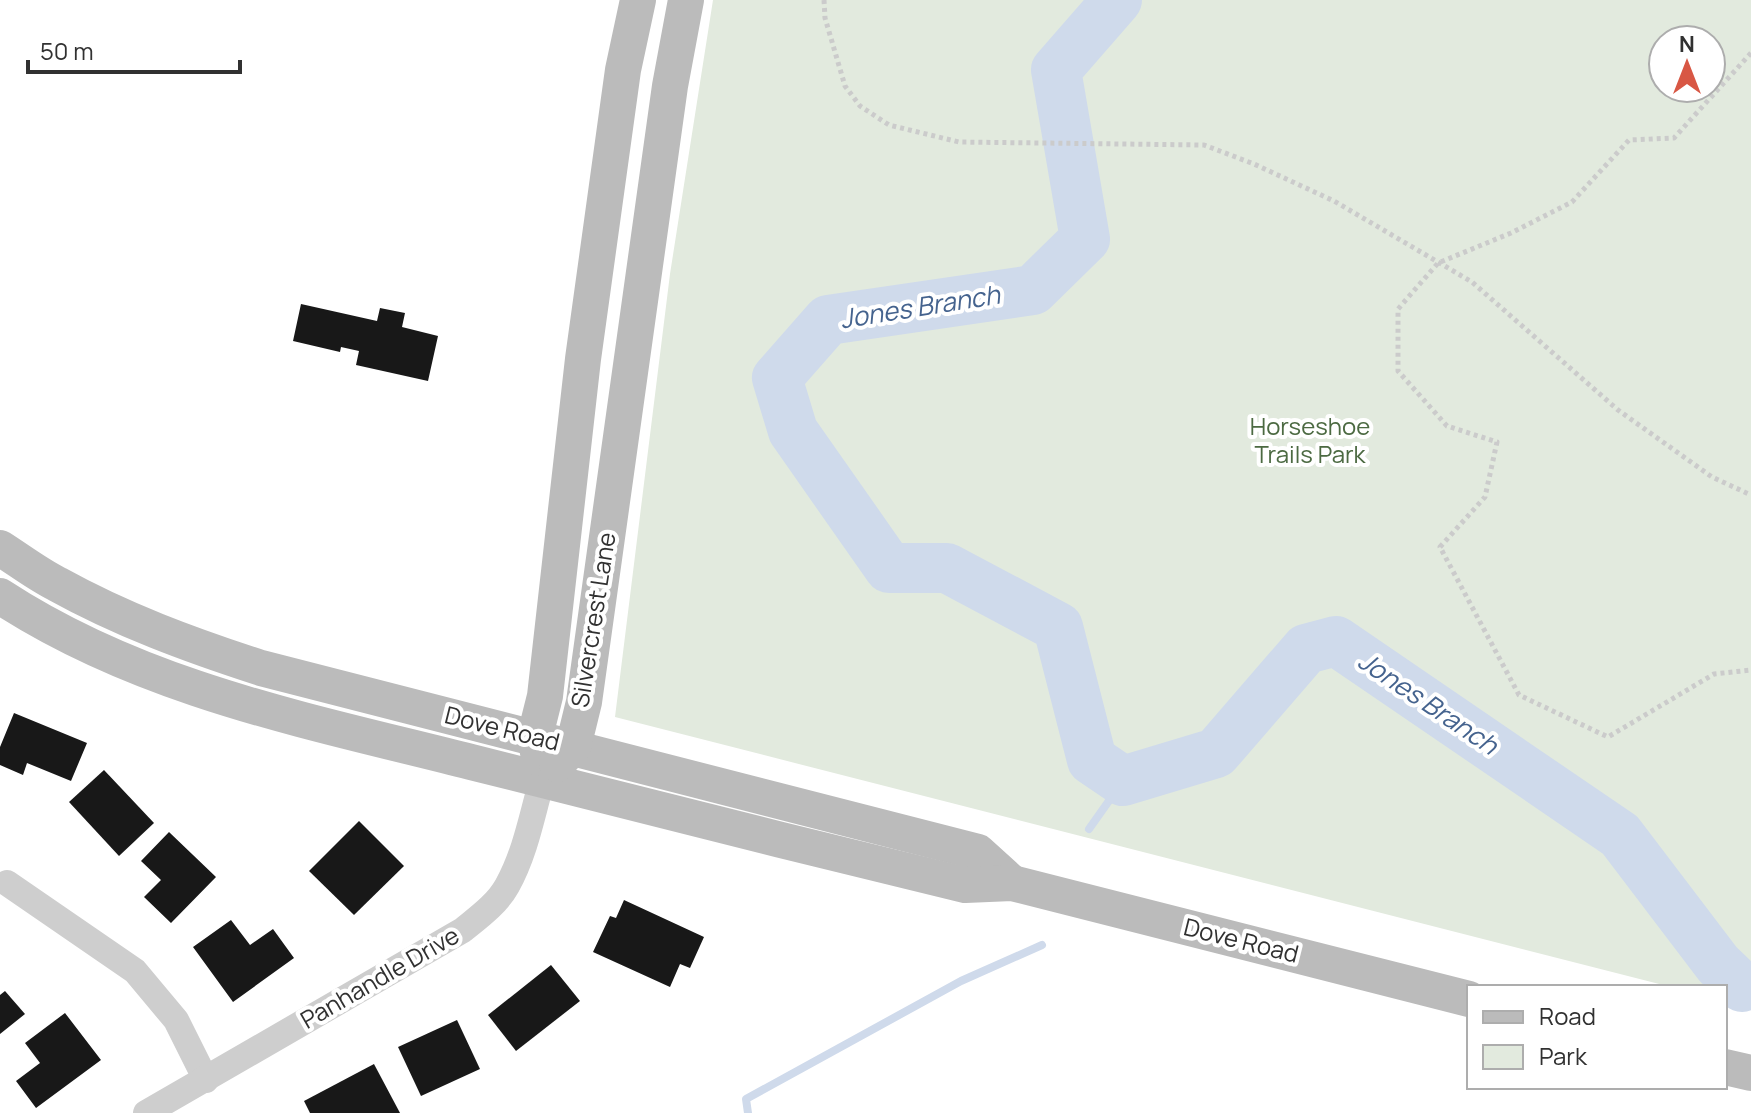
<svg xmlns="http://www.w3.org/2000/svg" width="1751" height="1113" font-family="Manrope,sans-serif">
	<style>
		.green { fill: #e2eade; fill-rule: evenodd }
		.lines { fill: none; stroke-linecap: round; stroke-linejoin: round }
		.stream { stroke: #cfdaeb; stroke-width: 8 }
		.river { stroke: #cfdaeb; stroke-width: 50 }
		.building { fill: #181818 }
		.path { stroke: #cbcbcb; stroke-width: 5; stroke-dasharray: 4 4; stroke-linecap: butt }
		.street { stroke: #cecece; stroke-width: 26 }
		.secondary { stroke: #bbb; stroke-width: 36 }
		.labels { text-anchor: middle; stroke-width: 8; stroke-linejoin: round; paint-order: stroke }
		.park-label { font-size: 24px; fill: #4c6a42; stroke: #fff }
		.street-label { font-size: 24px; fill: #313131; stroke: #fff }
		.water-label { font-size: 26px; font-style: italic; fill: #45638e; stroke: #fff }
	</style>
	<rect width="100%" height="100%" fill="#fff"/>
	<path class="green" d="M 713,0 L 1751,0 L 1751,1007 L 1725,1001 L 1725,987 L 1671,987 L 615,717 L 670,274 ZM 1663,40 L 1711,40 L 1711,88 L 1663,88 Z"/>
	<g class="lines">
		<g class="stream">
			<path d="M 1089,829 L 1123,781"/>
			<path d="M 748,1113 L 746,1099 L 961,981 L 1042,945"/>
		</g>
		<path class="river" d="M 1117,0 L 1056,70 L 1085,239 L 1033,290 L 828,320 L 777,378 L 793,431 L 889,568 L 947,568 L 1058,627 L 1092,760 L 1123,781 L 1216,753 L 1306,649 L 1336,641 L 1620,835 L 1718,964 L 1742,987"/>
	</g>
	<g class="building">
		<path d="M 301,304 L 377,321 L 380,308 L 405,313 L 402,327 L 438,336 L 428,381 L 356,365 L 359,351 L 341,347 L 340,352 L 293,341 Z"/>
		<path d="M 14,713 L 87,743 L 71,781 L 27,763 L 23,775 L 0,765 L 0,747 Z"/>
		<path d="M 104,770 L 154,823 L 119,856 L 69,802 Z"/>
		<path d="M 359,821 L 404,866 L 354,915 L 309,871 Z"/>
		<path d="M 169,832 L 216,877 L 171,923 L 144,897 L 161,880 L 141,861 Z"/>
		<path d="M 624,900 L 704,937 L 690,968 L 680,964 L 670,987 L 593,952 L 610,916 L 616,918 Z"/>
		<path d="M 231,920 L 250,945 L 273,929 L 294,958 L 233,1002 L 193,947 Z"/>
		<path d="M 551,965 L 580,1001 L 516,1051 L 488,1015 Z"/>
		<path d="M 5,991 L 25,1014 L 0,1034 L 0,995 Z"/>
		<path d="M 65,1013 L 101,1060 L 36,1108 L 16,1081 L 40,1063 L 25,1043 Z"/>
		<path d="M 457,1020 L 480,1069 L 421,1096 L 398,1047 Z"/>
		<path d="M 374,1064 L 400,1113 L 310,1113 L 304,1101 Z"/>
	</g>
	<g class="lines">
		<g class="path">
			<path d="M 824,0 L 825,18 L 845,86 L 860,106 L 889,125 L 959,142 L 1204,145 L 1254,164 L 1334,201 L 1472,282 L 1618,410 L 1712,477 L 1751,495"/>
			<path d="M 1751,53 L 1674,138 L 1629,140 L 1572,202 L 1511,233 L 1438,263 L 1398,309 L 1398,371 L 1447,426 L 1497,442 L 1485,497 L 1440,547 L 1519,695 L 1608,737 L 1714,674 L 1751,670"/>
		</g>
		<g class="street">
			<path d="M 7,883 L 135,971 L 176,1020 L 206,1080"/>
			<path d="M 146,1113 L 463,930 C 479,917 497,904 507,886 C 525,854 532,816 542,780"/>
		</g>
		<g class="secondary">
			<path d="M 0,548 C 19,560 37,574 57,584 C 122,620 190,645 261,668 L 978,852 L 1012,883"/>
			<path d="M 0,596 C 142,689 309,721 471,762 C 636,804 800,845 965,885 L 1012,883 L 1469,999"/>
			<path d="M 539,758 L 535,736 L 545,696 L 583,359 L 623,70 L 638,0"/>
			<path d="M 557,764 L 573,747 L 584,702 L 670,86 L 686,0"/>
			<path d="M 1725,1067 L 1751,1073"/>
		</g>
	</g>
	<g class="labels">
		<g class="park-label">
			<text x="1310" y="435">Horseshoe<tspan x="1310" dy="28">Trails Park</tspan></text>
		</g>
		<g class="street-label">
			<text transform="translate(594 620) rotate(-81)" y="8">Silvercrest Lane</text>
			<text transform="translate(502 729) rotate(14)" y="8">Dove Road</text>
			<text transform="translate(1241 941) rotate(14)" y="8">Dove Road</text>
			<text transform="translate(380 978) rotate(-30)" y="8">Panhandle Drive</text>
		</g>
		<g class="water-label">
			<text transform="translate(920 307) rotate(-9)" y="9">Jones Branch</text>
			<text transform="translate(1428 703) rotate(34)" y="9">Jones Branch</text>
		</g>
	</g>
	<rect x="1467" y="985" width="260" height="104" fill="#ffffff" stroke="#adadad" stroke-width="2"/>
	<rect x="1483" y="1011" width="40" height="12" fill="#bbbbbb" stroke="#adadad" stroke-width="2"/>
	<text x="1539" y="1025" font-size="24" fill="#313131">Road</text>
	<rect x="1483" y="1045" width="40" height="24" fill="#e2eade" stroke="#adadad" stroke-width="2"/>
	<text x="1539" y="1065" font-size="24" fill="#313131">Park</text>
	<g transform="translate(1687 64)"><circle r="38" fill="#ffffff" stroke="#adadad" stroke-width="2"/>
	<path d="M0-6L14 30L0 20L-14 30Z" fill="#d85744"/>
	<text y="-12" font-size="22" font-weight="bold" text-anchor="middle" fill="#313131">N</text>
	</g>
	<path d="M28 60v12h212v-12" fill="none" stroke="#313131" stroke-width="4"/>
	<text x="40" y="60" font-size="24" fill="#313131" stroke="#ffffff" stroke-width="6" paint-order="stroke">50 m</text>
</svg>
